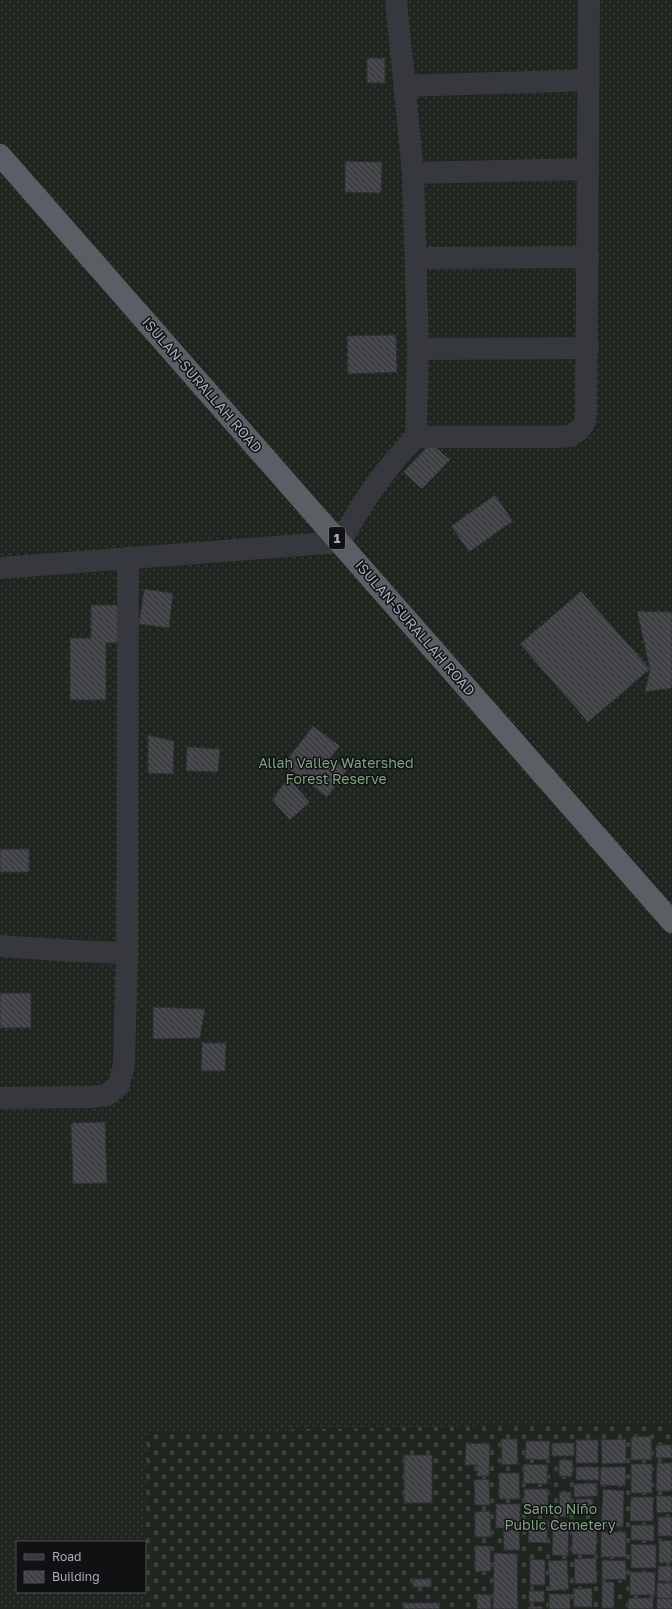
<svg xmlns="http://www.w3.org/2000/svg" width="672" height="1609" font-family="'Golos Text',sans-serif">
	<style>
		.grass { fill: url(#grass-dots); fill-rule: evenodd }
		.cemetery { fill: url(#cemetery-stones) }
		.building { fill: url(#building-back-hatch); stroke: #303034 }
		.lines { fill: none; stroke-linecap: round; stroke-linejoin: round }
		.minor { stroke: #37383d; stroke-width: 22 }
		.trunk { stroke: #5b5e65; stroke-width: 22 }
		.labels { text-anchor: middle; stroke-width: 3; stroke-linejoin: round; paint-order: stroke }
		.shield { fill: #111113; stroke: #7b7e86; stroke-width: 1 }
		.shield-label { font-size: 13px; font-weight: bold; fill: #a8adb8 }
		.street-label { font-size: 14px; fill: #a8adb8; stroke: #111113 }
		.park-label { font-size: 14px; fill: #7fa381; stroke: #111113 }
	</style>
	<defs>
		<pattern id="grass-dots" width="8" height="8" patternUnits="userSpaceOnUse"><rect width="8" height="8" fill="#1e261f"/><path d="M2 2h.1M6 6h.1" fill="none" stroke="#3c433d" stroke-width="1.8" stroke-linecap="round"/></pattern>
		<pattern id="cemetery-stones" width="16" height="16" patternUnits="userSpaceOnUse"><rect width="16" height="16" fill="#1e261f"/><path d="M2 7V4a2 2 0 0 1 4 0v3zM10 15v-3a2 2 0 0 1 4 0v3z" fill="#3c433d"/></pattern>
		<pattern id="building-back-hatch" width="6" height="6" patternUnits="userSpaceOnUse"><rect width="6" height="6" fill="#404145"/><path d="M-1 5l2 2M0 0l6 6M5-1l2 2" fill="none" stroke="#595a5e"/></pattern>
	</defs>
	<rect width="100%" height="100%" fill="#161618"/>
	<path class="grass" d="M 0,0 L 672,0 L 672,1609 L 0,1609 ZM 17,1542 L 145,1542 L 145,1592 L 17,1592 Z"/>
	<path class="cemetery" d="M 672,1423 L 672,1609 L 145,1609 L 147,1432 Z"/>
	<g class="building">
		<rect x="367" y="58" width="18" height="25"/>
		<path d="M 345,161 L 382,162 L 381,193 L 345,192 Z"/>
		<path d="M 396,335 L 397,372 L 348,374 L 347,336 Z"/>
		<path d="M 431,443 L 450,460 L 422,489 L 403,472 Z"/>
		<path d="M 495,495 L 513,521 L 469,552 L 451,526 Z"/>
		<path d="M 144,589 L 173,593 L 169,628 L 139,624 Z"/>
		<path d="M 581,591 L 650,669 L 588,722 L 520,644 Z"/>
		<path d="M 91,605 L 124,605 L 124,643 L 106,643 L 106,700 L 70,700 L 70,638 L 91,638 Z"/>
		<path d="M 637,611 L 672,612 L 672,688 L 645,692 L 650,669 Z"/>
		<path d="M 313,726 L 340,746 L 330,758 L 347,770 L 327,797 L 283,765 Z"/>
		<path d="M 148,735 L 174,741 L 173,774 L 148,773 Z"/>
		<path d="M 187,747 L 220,749 L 218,772 L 186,771 Z"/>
		<path d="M 288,778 L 310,802 L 290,820 L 272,800 Z"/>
		<rect x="0" y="849" width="29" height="23"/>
		<rect x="0" y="993" width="31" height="35"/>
		<path d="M 153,1007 L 205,1009 L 200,1038 L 153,1039 Z"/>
		<path d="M 202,1043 L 226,1043 L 225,1071 L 201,1071 Z"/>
		<path d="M 105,1122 L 107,1183 L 73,1184 L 71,1123 Z"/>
		<path d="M 651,1436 L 652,1460 L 631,1460 L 631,1437 Z"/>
		<path d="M 501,1439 L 517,1439 L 518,1464 L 502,1465 Z"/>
		<path d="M 626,1439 L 626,1463 L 602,1464 L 601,1440 Z"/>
		<rect x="576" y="1440" width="22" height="23"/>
		<path d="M 526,1441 L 550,1441 L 549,1460 L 525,1459 Z"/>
		<path d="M 466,1443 L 490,1444 L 489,1476 L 477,1476 L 477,1465 L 465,1465 Z"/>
		<rect x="552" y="1443" width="22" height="13"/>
		<rect x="656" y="1445" width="16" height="13"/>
		<rect x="404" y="1455" width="28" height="48"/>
		<path d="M 559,1460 L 573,1460 L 572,1477 L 559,1476 Z"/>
		<path d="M 657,1463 L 672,1463 L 672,1491 L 656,1491 Z"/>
		<path d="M 524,1464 L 548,1465 L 547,1484 L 523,1483 Z"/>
		<rect x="631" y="1464" width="21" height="29"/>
		<rect x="576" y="1467" width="23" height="13"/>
		<path d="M 601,1467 L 626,1467 L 625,1486 L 600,1485 Z"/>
		<path d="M 499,1473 L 519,1473 L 520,1499 L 499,1499 Z"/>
		<path d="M 489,1479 L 490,1505 L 475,1505 L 474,1480 Z"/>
		<path d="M 597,1483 L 597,1496 L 574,1497 L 574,1484 Z"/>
		<rect x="524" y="1489" width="24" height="24"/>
		<path d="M 603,1489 L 624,1491 L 623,1527 L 601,1526 Z"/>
		<path d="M 559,1492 L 571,1492 L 571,1516 L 560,1517 Z"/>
		<path d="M 656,1496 L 672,1496 L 672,1512 L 657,1513 Z"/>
		<path d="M 631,1497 L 653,1497 L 653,1521 L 630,1521 Z"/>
		<rect x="576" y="1499" width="17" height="14"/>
		<rect x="496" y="1504" width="24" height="24"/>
		<path d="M 490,1511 L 491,1537 L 475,1537 L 475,1512 Z"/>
		<rect x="658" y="1517" width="14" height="19"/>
		<path d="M 529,1520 L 548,1521 L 547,1543 L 528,1542 Z"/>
		<path d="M 553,1521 L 569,1521 L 568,1556 L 552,1555 Z"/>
		<path d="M 631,1525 L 654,1525 L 654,1541 L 631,1540 Z"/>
		<path d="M 572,1529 L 597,1529 L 596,1555 L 572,1554 Z"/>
		<path d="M 503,1530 L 519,1530 L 520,1550 L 504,1550 Z"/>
		<rect x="601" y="1532" width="25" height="25"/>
		<path d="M 659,1540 L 672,1541 L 672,1563 L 659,1563 Z"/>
		<path d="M 631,1544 L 656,1545 L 656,1568 L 631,1568 Z"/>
		<path d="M 475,1546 L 490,1546 L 491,1571 L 475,1572 Z"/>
		<path d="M 494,1553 L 517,1554 L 518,1609 L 493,1609 Z"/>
		<path d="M 596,1558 L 597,1583 L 575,1584 L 574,1559 Z"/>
		<path d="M 530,1559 L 545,1560 L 545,1585 L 530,1585 Z"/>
		<path d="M 567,1560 L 569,1589 L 550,1591 L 548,1561 Z"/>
		<path d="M 602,1560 L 626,1561 L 626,1580 L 602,1579 Z"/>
		<rect x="658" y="1566" width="14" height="15"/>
		<rect x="630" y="1572" width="25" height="23"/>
		<rect x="413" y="1579" width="18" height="8"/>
		<rect x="602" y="1582" width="12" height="26"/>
		<path d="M 657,1583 L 672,1583 L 672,1599 L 657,1598 Z"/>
		<path d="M 592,1588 L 592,1607 L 574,1607 L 573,1589 Z"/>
		<rect x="529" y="1591" width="15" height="11"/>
		<path d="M 477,1594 L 491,1595 L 491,1609 L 477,1609 Z"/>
		<rect x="549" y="1594" width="21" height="15"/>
		<path d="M 629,1598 L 653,1598 L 653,1609 L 628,1609 Z"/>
		<path d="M 657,1598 L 672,1599 L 672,1609 L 657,1609 Z"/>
		<path d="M 403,1603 L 440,1603 L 439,1609 L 403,1609 Z"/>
		<path d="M 542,1606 L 542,1609 L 529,1609 L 528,1607 Z"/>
	</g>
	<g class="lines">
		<g class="minor">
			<path d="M 405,86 L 589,80"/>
			<path d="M 413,173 L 588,169"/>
			<path d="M 416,258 L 588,257"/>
			<path d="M 418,349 L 588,348"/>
			<path d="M 416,437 L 558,437 L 570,436 L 579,430 L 585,422 L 586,410 L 589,0"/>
			<path d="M 0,568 L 340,542 C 364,501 382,471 416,437 L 418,349 L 413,173 L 396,0"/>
			<path d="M 0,946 L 73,951 L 127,953"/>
			<path d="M 0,1098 L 90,1097 L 107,1095 L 119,1085 L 124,1064 L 127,953 L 128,558"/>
		</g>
		<path class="trunk" d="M 0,155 L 672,922"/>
	</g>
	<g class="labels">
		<rect class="shield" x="329" y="527" width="16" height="22" rx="3"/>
		<g class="shield-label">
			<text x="337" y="543">1</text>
		</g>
		<g class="street-label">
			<text transform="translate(202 385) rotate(49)" y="5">ISULAN-SURALLAH ROAD</text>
			<text transform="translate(415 628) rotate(49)" y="5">ISULAN-SURALLAH ROAD</text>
		</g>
		<g class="park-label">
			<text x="336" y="768">Allah Valley Watershed<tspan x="336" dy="16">Forest Reserve</tspan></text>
			<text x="560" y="1514">Santo Niño<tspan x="560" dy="16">Public Cemetery</tspan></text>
		</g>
	</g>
	<rect x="16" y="1541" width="130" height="52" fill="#111113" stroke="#4d4f55"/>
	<rect x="24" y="1554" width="20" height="6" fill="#37383d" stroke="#4d4f55"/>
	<text x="52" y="1561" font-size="12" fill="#a8adb8">Road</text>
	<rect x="24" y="1571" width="20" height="12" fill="url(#building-back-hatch)" stroke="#4d4f55"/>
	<text x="52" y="1581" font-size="12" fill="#a8adb8">Building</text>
</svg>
